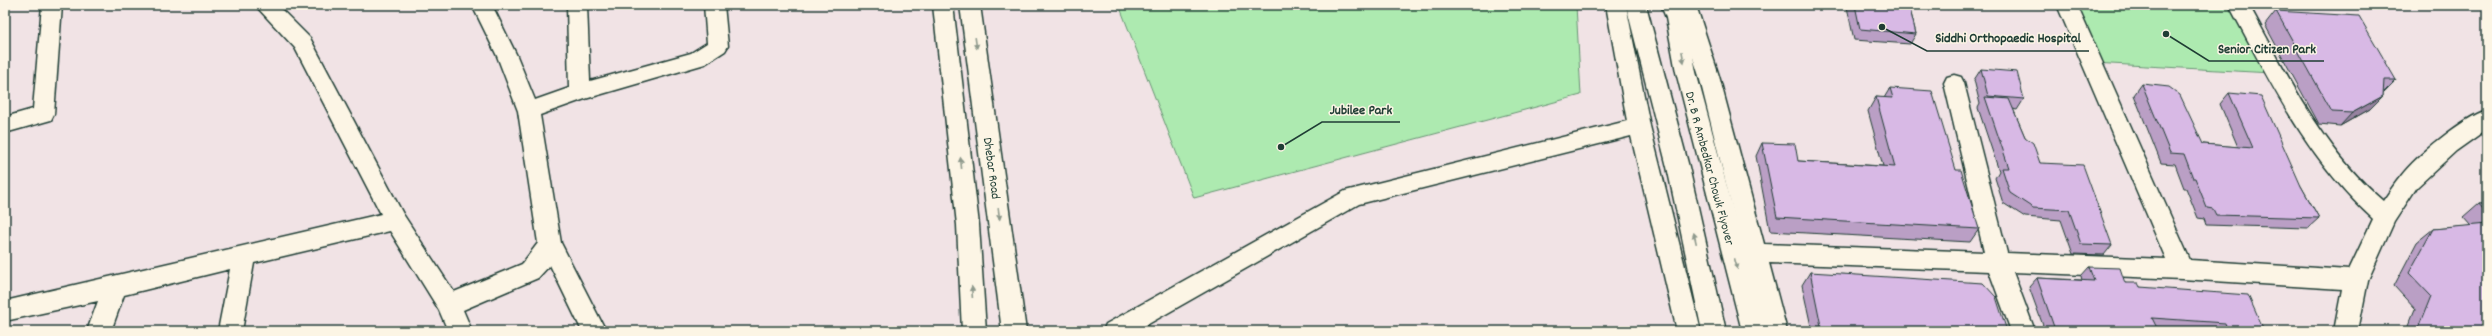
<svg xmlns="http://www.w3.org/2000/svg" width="2492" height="336" font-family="Dekko,sans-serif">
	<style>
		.green { fill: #adeab0; stroke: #669472 }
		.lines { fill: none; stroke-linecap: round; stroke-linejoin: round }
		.minor-casing { stroke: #1f3d34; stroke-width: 3 }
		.major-casing { stroke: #1f3d34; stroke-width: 3 }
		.minor { fill: #fcf5e5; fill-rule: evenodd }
		.major { fill: #fcf5e5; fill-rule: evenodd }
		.wall { fill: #ba9fc5; stroke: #1f3d34 }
		.shaded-wall { fill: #9782a0; stroke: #1f3d34 }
		.building { fill: #d8b9e5; stroke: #1f3d34 }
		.oneway { fill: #8e998c }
		.labels { text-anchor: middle; stroke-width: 3; stroke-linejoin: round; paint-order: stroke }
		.street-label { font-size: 13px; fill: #1f3d34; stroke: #fcf5e5 }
		.leader { fill: none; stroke: #1f3d34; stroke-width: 1.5 }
		.callout-dot { fill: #1f3d34; stroke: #fcf5e5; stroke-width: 1.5 }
		.callout-label { font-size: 14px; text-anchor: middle; font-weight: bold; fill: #1f3d34; stroke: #fcf5e5; stroke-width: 3; stroke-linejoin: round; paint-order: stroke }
	</style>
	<rect width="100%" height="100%" fill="#f1e3e5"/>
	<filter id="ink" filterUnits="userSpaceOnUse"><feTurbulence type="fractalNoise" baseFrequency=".025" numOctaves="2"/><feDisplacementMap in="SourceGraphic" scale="8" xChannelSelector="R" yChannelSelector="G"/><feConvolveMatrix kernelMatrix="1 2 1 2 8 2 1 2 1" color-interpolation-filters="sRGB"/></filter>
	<g filter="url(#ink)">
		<g class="green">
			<path d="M 1119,5 L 1576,5 L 1581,95 L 1194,198 Z"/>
			<path d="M 2067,5 L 2238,5 L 2271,73 L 2093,63 Z"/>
		</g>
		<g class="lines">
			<g class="minor-casing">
				<g id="minor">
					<path d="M 42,5 L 62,5 L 54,114 L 51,120 L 5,133 L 5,117 L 33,109 Z"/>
					<path d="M 255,5 L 277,5 L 310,38 L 403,214 L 454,292 L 522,264 L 538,243 L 518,111 L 497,56 L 472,5 L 492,5 L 517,56 L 535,100 L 569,88 L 567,5 L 587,5 L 590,81 L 691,53 L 707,43 L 704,5 L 724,5 L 728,46 L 725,51 L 705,64 L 585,99 L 540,115 L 561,243 L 606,331 L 582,331 L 550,265 L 538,278 L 463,310 L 472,331 L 448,331 L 439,310 L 390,231 L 254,263 L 242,331 L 218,331 L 230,269 L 124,295 L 111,331 L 87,331 L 98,301 L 5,321 L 5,301 L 381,214 L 295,48 Z"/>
					<path d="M 933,5 L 953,5 L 979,225 L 986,331 L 962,331 L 957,225 Z"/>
					<path d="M 960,5 L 980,5 L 1026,331 L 1002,331 Z"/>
					<path d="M 1606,5 L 1626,5 L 1650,126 L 1701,331 L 1677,331 L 1631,136 L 1359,204 L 1136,331 L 1103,331 L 1106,324 L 1345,191 L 1627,121 Z"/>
					<path d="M 1676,5 L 1696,5 L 1719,76 L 1764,244 L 1984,252 L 1944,83 L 1947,77 L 1954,75 L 1961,77 L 1964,83 L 2007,253 L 2166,259 L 2057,5 L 2077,5 L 2190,260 L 2349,270 L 2373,219 C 2308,160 2270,82 2229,5 L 2249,5 C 2287,74 2322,149 2383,201 C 2389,193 2394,184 2401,176 C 2416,156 2464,117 2487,110 L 2487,129 L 2456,151 L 2417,187 L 2394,222 L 2368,280 L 2358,331 L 2334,331 L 2342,289 L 2182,279 L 2013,272 L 2035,331 L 2011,331 L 1989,271 L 1769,263 L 1787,331 L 1763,331 L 1699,76 Z"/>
				</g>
			</g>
			<g class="major-casing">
				<g id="major">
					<path d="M 1626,5 L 1646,5 L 1689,167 L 1726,331 L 1702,331 L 1667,167 Z"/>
					<path d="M 1661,5 L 1681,5 L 1686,18 L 1696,72 L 1766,331 L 1742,331 L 1676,72 L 1666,18 Z"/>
				</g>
			</g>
			<use href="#minor" class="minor"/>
			<use href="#major" class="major"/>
		</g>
		<g class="wall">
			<path d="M 1848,5 L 1909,5 L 1916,34 L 1910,44 L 1854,40 L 1847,7 Z"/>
			<path d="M 2276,11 L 2396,80 L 2383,93 L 2383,96 L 2370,109 L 2340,126 L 2319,124 L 2265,25 Z"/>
			<path d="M 1981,69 L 2024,99 L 2017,110 L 2013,109 L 2025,137 L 2040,163 L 2112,245 L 2104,255 L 2073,254 L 2061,220 L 2025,217 L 2003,203 L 1995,178 L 1999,171 L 1978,108 L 1980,104 L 1974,80 Z"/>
			<path d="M 2142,84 L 2203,144 L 2238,147 L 2220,104 L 2229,93 L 2301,186 L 2319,218 L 2308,228 L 2206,225 L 2204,219 L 2198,218 L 2186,188 L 2184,188 L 2175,164 L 2161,163 L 2134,95 Z"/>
			<path d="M 1890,88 L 1956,170 L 1979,229 L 1970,242 L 1770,231 L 1756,156 L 1762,143 L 1798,161 L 1883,166 L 1868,111 L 1876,97 L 1884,98 Z"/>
			<path d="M 2487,191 L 2487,199 L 2483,195 Z"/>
			<path d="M 2479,203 L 2487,203 L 2487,331 L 2406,331 L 2415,309 L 2394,286 L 2417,242 L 2433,229 L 2471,226 L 2463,217 Z"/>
			<path d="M 2089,267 L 2125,283 L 2140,287 L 2264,331 L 2204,331 L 2157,327 L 2158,330 L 2156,331 L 2045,331 L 2029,287 L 2037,278 L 2082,280 L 2081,276 Z"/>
			<path d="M 1810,272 L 2007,331 L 1812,331 L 1802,285 Z"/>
		</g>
		<path class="shaded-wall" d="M 2383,96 L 2370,109 L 2340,126 L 2352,113 Z"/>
		<g class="building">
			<path d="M 1855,5 L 1909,5 L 1916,34 L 1860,29 Z"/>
			<path d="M 2276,11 L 2359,16 L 2396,80 L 2384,80 L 2383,96 L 2352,113 L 2332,112 Z"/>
			<path d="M 1981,69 L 2017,72 L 2024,99 L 1988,96 Z"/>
			<path d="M 2142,84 L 2169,87 L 2180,95 L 2203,144 L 2253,148 L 2229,93 L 2261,96 L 2301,186 L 2319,218 L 2216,215 L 2213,209 L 2207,208 L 2195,178 L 2193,178 L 2184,154 L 2170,153 Z"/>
			<path d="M 1890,88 L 1932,91 L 1956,170 L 1961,170 L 1979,229 L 1777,217 L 1762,143 L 1795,144 L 1798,161 L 1895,167 L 1876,97 L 1893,98 Z"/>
			<path d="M 1985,97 L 2009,99 L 2025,137 L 2033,143 L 2040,163 L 2083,165 L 2112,245 L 2081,244 L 2069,210 L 2033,208 L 2010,193 L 2002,168 L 2009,168 Z"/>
			<path d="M 2479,203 L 2487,203 L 2487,213 Z"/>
			<path d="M 2487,224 L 2487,331 L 2417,331 L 2431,296 L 2409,273 L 2433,229 Z"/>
			<path d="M 2089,267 L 2120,268 L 2125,283 L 2138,283 L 2140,287 L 2248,295 L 2264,331 L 2228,331 L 2225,323 L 2152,318 L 2158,330 L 2110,328 L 2111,331 L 2081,331 L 2080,328 L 2054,327 L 2037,278 L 2094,281 Z"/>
			<path d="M 1810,272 L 1983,283 L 1996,297 L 2007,331 L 1822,331 Z"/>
		</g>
		<defs><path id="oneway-solid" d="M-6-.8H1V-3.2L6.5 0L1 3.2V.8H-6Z"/></defs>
		<g class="oneway">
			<use href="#oneway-solid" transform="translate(976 43) rotate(82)"/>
			<use href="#oneway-solid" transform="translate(1683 57) rotate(79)"/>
			<use href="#oneway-solid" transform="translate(961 163) rotate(-96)"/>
			<use href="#oneway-solid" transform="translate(999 214) rotate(82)"/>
			<use href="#oneway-solid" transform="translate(1695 238) rotate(-103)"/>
			<use href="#oneway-solid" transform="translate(1736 264) rotate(75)"/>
			<use href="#oneway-solid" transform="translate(972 292) rotate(-94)"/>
		</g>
	</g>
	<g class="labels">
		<g class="street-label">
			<text transform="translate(993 168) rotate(82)" y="5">Dhebar Road</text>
			<text transform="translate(1711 168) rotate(75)" y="5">Dr. B R Ambedkar Chowk Flyover</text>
		</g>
	</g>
	<path class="leader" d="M1882 27L1927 51H2089M2166 34L2209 61H2324M1281 147L1322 122H1400"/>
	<g class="callout-dot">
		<circle cx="1882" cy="27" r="4"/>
		<circle cx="2166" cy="34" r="4"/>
		<circle cx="1281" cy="147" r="4"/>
	</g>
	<g class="callout-label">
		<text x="2008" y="42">Siddhi Orthopaedic Hospital</text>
		<text x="2267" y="53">Senior Citizen Park</text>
		<text x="1361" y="114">Jubilee Park</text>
	</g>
	<rect width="2492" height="336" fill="none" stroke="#fcf5e5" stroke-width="20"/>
	<rect x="10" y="10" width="2472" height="316" fill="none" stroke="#1f3d34" stroke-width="1.5" filter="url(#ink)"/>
</svg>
